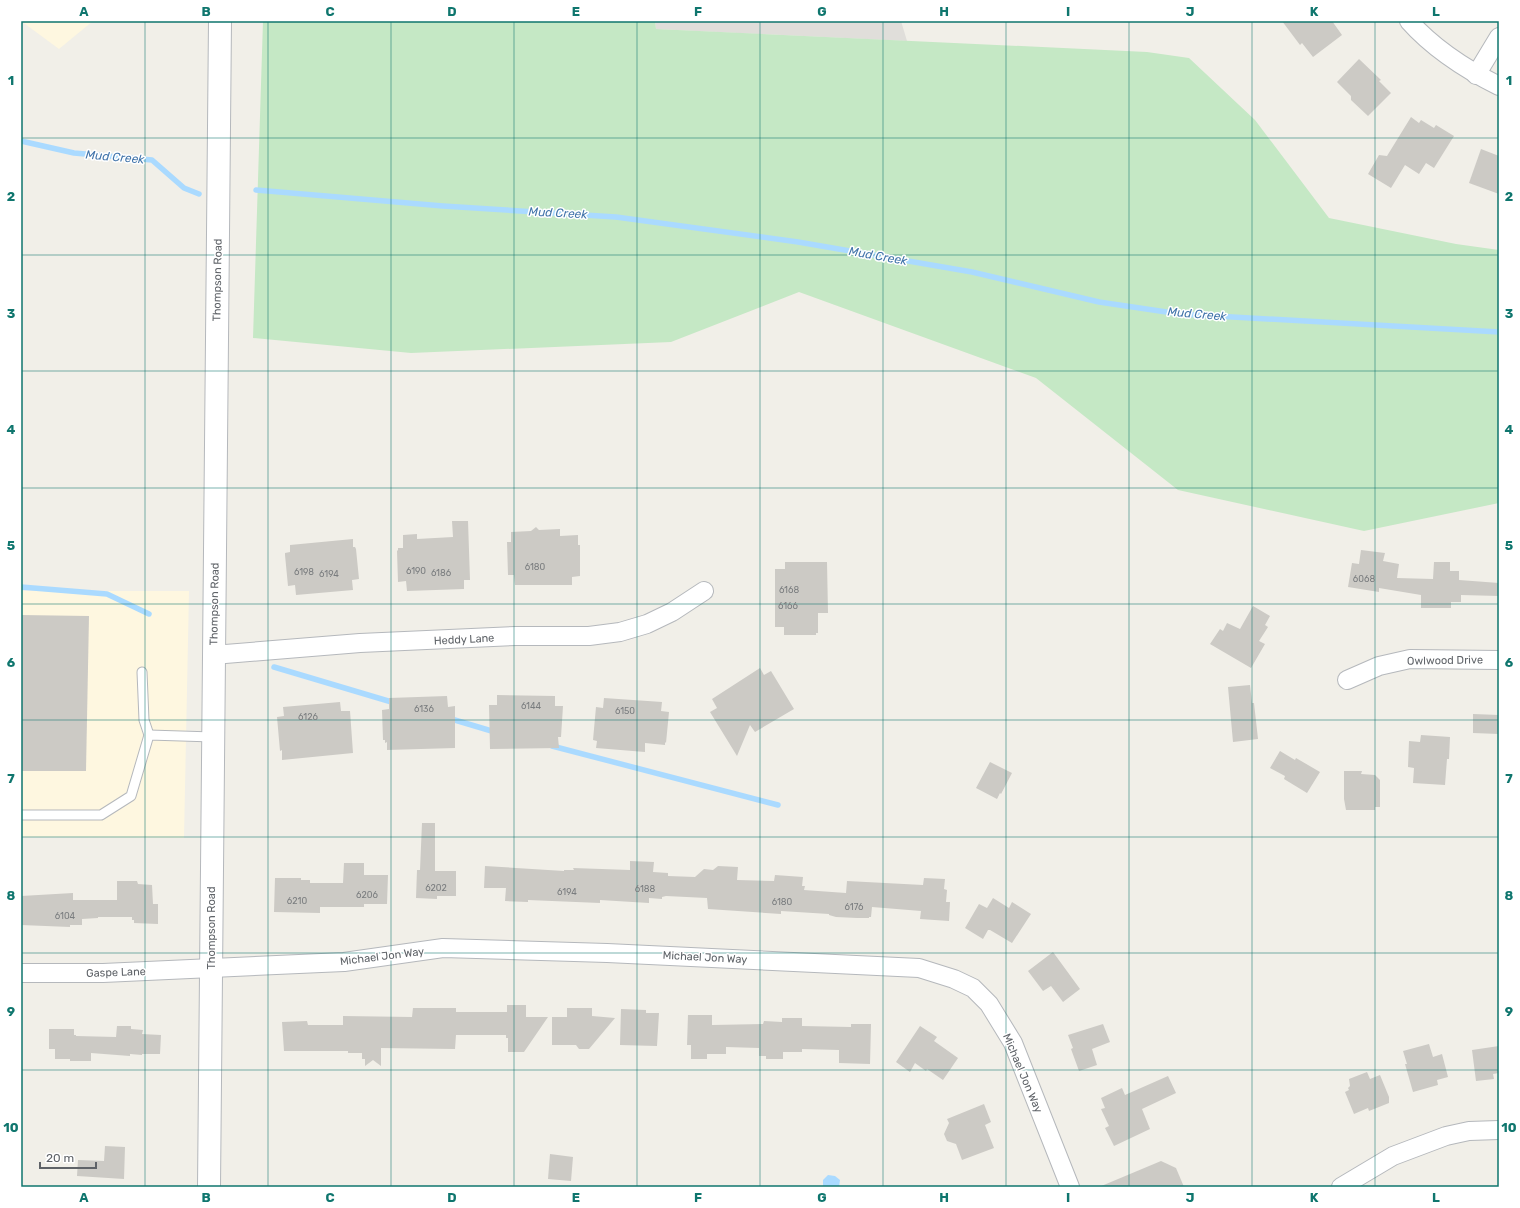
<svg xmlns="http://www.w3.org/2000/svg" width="1520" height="1208" font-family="Rubik,sans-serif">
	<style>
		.commercial { fill: #fef7e0 }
		.industrial { fill: #e0deda }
		.green { fill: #c5e8c5 }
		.water { fill: #aadaff }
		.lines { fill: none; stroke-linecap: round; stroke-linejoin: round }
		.stream { stroke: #aadaff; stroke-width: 5.5 }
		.building { fill: #cccac5 }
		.service-casing { stroke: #b5b8bc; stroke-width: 11 }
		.minor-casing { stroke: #b5b8bc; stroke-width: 20 }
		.tertiary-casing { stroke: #b5b8bc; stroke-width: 24 }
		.service { stroke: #fff; stroke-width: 9 }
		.minor { stroke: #fff; stroke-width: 18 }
		.tertiary { stroke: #fff; stroke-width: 22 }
		.grid { fill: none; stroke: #0f766e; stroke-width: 1; stroke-opacity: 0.55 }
		.labels { text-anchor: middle; stroke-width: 3; stroke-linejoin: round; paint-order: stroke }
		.number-label { font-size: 9px; fill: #7a7d7f }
		.street-label { font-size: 11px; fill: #5f6368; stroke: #fff }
		.water-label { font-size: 12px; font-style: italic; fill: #4174aa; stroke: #fff }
		.neatline { fill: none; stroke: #0f766e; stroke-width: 1.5 }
		.grid-label { font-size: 13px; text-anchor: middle; font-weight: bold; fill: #0f766e }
	</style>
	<rect width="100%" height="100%" fill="#f1efe8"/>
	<g class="commercial">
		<path d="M 21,21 L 93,21 L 59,49 Z"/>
		<path d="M 21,591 L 189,591 L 184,838 L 21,837 Z"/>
	</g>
	<path class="industrial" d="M 655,21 L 901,21 L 907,41 L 656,29 Z"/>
	<path class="green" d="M 263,21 L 655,21 L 656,29 L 1147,52 L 1189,58 L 1255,120 L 1329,218 L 1456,244 L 1499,250 L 1499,503 L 1364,531 L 1178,490 L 1036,378 L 799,292 L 671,342 L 411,353 L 253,338 Z"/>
	<path class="water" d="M 828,1175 L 835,1176 L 840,1180 L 839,1187 L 823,1187 L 823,1180 Z"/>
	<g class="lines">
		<g class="stream">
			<path d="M 21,141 L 74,153 L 152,160 L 184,188 L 199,194"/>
			<path d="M 256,190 L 443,206 L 616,217 L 798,242 L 972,272 L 1099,302 L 1180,314 L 1499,332"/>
			<path d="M 21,587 L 107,594 L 149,614"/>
			<path d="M 274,667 L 395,703"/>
			<path d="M 448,718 L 495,732"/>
			<path d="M 552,746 L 778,805"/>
		</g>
	</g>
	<g class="building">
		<path d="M 1282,21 L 1332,21 L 1342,35 L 1313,57 L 1302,43 L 1300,45 Z"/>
		<path d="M 1359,59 L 1381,80 L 1379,81 L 1391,93 L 1368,116 L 1351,100 L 1351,96 L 1337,82 Z"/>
		<path d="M 1411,117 L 1419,123 L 1421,120 L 1434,128 L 1436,125 L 1454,136 L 1434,168 L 1426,163 L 1419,174 L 1405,165 L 1391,188 L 1368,174 L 1379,155 L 1387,156 Z"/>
		<path d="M 1481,149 L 1499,156 L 1499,194 L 1469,183 Z"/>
		<path d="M 452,521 L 468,521 L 470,580 L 464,580 L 464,589 L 407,591 L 406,581 L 398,582 L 397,551 L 398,550 L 398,548 L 403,548 L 403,535 L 417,534 L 417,539 L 453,537 Z"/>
		<path d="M 536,527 L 539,530 L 560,529 L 560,536 L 578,535 L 578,545 L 580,545 L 580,576 L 572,577 L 572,585 L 515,585 L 514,575 L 508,575 L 507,542 L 511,542 L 511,532 L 531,531 Z"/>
		<path d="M 353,539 L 353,547 L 355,547 L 356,549 L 359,579 L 352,580 L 353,590 L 296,595 L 295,585 L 288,586 L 285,555 L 285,553 L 290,552 L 290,545 Z"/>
		<path d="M 1361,550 L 1385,553 L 1383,561 L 1399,564 L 1397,578 L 1433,579 L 1434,562 L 1450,562 L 1450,571 L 1459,571 L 1459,580 L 1499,583 L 1499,596 L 1461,595 L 1461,602 L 1451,602 L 1451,608 L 1421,608 L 1421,595 L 1379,588 L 1379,592 L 1348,587 L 1352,563 L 1359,564 Z"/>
		<path d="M 785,562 L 827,562 L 828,613 L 818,613 L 818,633 L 816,633 L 816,635 L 784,635 L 784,627 L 775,627 L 775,569 L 785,569 Z"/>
		<path d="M 1253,606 L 1270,616 L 1265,625 L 1268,627 L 1259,641 L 1265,644 L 1251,668 L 1210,644 L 1220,629 L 1223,631 L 1227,623 L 1240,629 Z"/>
		<path d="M 21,615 L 89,616 L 86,771 L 21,771 Z"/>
		<path d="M 760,668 L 764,675 L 771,671 L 794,709 L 755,732 L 750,725 L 737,756 L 710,712 L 717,708 L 712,699 Z"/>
		<path d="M 1250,685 L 1252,703 L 1254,703 L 1258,739 L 1233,742 L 1228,687 Z"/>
		<path d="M 497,695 L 555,696 L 555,706 L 563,706 L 561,737 L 558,737 L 559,748 L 490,749 L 489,705 L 497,705 Z"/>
		<path d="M 447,696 L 448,707 L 455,706 L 455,748 L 387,750 L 387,742 L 385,743 L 385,740 L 383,740 L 382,710 L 389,709 L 389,698 Z"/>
		<path d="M 604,698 L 662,702 L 661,711 L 669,712 L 666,743 L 665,742 L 665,745 L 645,743 L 645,752 L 596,748 L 597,741 L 593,740 L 596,707 L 603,708 Z"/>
		<path d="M 340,702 L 341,711 L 350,711 L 353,753 L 282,760 L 282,750 L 280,751 L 277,717 L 284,716 L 283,707 Z"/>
		<path d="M 1473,714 L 1499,715 L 1499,734 L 1473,733 Z"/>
		<path d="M 1421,735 L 1450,737 L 1449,759 L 1447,759 L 1445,785 L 1413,783 L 1414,768 L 1408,767 L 1409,741 L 1420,742 Z"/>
		<path d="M 1280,751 L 1295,760 L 1296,758 L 1320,772 L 1307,793 L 1284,779 L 1285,776 L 1270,768 Z"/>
		<path d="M 990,762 L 1012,773 L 1001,794 L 1000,793 L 997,799 L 976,788 Z"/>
		<path d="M 1344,771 L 1362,771 L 1361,774 L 1375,775 L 1380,780 L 1380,807 L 1375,807 L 1375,810 L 1346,810 L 1344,799 Z"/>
		<path d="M 422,823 L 435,823 L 435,871 L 456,871 L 456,896 L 437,896 L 437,899 L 416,898 L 417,870 L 420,870 Z"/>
		<path d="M 630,861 L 654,862 L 653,872 L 668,873 L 668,876 L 695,877 L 704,869 L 713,870 L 718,866 L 738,867 L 737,880 L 774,881 L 775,875 L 803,877 L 802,886 L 805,886 L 804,890 L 846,893 L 847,881 L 923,885 L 924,878 L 945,879 L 944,889 L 947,890 L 946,902 L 950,902 L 949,921 L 920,919 L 921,911 L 872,907 L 871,917 L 869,917 L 869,918 L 857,918 L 836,917 L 829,915 L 829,914 L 781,911 L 781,914 L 708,909 L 707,898 L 666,896 L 662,897 L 662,899 L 649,898 L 649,903 L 600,900 L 600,903 L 528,900 L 528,902 L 505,901 L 506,888 L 484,888 L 485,866 L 564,871 L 564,870 L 574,870 L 573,868 L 630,870 Z"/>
		<path d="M 344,863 L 364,863 L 364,875 L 388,875 L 387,904 L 364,904 L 364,907 L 320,907 L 320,913 L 274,912 L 275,878 L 301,878 L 301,880 L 310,880 L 310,883 L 343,883 Z"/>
		<path d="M 117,881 L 137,881 L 138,884 L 152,885 L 153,904 L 158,904 L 158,924 L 134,923 L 134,920 L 132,920 L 132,917 L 98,917 L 98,918 L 82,919 L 82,925 L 70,925 L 70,927 L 21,925 L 21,896 L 73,893 L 73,900 L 117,900 Z"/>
		<path d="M 993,898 L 1009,908 L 1012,902 L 1031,914 L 1012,943 L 990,930 L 988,930 L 983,939 L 965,928 L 979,904 L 987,908 Z"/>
		<path d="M 1053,952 L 1080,989 L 1063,1002 L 1051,986 L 1043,991 L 1028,971 Z"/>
		<path d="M 507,1005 L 526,1005 L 526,1017 L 548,1017 L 524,1052 L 508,1052 L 508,1038 L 506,1038 L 506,1035 L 456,1035 L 455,1049 L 381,1048 L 381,1066 L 373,1060 L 365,1066 L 365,1059 L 362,1059 L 362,1053 L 348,1053 L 348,1051 L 284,1051 L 282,1022 L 307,1021 L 308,1025 L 343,1025 L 343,1016 L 412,1017 L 413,1008 L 456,1008 L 456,1012 L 507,1012 Z"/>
		<path d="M 567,1008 L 592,1008 L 592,1016 L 615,1018 L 589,1049 L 579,1049 L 576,1045 L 552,1045 L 552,1017 L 567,1017 Z"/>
		<path d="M 621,1009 L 646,1010 L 646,1013 L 659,1013 L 657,1046 L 620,1045 Z"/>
		<path d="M 688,1015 L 712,1015 L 712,1025 L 763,1024 L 764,1021 L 782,1022 L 782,1018 L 802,1018 L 802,1026 L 851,1027 L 851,1024 L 871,1024 L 870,1064 L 839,1063 L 839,1050 L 802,1049 L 802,1052 L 783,1052 L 783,1059 L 766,1059 L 766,1056 L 759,1056 L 759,1048 L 726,1047 L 726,1054 L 707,1054 L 707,1059 L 691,1059 L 691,1045 L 687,1045 Z"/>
		<path d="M 1103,1024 L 1110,1042 L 1092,1049 L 1097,1065 L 1079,1071 L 1071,1049 L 1073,1048 L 1068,1035 Z"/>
		<path d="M 117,1026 L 131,1026 L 131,1029 L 143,1030 L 142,1034 L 161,1035 L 160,1054 L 142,1054 L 142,1055 L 130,1054 L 130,1056 L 91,1053 L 91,1061 L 70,1061 L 70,1059 L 55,1059 L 55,1049 L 49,1049 L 49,1029 L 74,1029 L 74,1035 L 76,1035 L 76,1036 L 116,1037 Z"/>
		<path d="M 920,1026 L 937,1037 L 934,1041 L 958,1058 L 943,1080 L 927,1069 L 926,1071 L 915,1063 L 910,1072 L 896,1062 Z"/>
		<path d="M 1429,1044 L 1433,1057 L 1442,1054 L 1448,1077 L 1437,1080 L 1438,1085 L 1413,1092 L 1405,1064 L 1407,1064 L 1403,1051 Z"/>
		<path d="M 1499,1046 L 1499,1073 L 1493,1074 L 1494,1079 L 1476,1081 L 1472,1050 Z"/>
		<path d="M 1367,1072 L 1370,1079 L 1380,1075 L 1389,1097 L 1389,1103 L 1369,1111 L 1368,1108 L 1354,1114 L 1345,1092 L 1349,1090 L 1348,1088 L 1350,1086 L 1349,1079 Z"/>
		<path d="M 1168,1076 L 1176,1093 L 1142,1109 L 1150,1129 L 1114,1146 L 1105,1128 L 1109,1126 L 1101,1109 L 1105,1108 L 1101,1098 L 1122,1088 L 1125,1095 Z"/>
		<path d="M 984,1104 L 991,1122 L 985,1125 L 994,1148 L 962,1160 L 956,1144 L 947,1141 L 944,1134 L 949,1123 L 947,1119 Z"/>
		<path d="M 105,1146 L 125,1147 L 124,1179 L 77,1176 L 78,1160 L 104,1161 Z"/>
		<path d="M 550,1154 L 573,1157 L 571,1181 L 548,1179 Z"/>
		<path d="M 1161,1161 L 1176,1168 L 1184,1187 L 1099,1187 Z"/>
	</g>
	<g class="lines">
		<g class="service-casing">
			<g id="service">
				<path d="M 142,672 L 144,720 L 149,735"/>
				<path d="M 21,815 L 101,815 L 131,796 L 149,735 L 213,737"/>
			</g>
		</g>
		<g class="minor-casing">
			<g id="minor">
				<path d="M 1409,21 C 1433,48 1467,70 1499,86"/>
				<path d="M 1476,75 L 1499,37"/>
				<path d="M 213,655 L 360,643 L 516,636 L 589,636 L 620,632 L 647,624 L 672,612 L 704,591"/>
				<path d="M 1347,680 L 1379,666 L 1410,659 L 1499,660"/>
				<path d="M 21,973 L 103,973 L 344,962 L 443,948 L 607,953 L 919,968 L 954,979 L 973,988 L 989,1004 L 1013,1043 L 1070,1187"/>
				<path d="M 1341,1187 L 1393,1156 L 1446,1136 L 1469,1131 L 1499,1130"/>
			</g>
		</g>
		<g class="tertiary-casing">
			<path id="tertiary" d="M 209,1187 L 220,21"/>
		</g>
		<use href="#service" class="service"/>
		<use href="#minor" class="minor"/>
		<use href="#tertiary" class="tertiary"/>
	</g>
	<path class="grid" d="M 145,21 L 145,1187M 268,21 L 268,1187M 391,21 L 391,1187M 514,21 L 514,1187M 637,21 L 637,1187M 760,21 L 760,1187M 883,21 L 883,1187M 1006,21 L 1006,1187M 1129,21 L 1129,1187M 1252,21 L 1252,1187M 1375,21 L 1375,1187M 21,138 L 1499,138M 21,255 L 1499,255M 21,371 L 1499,371M 21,488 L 1499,488M 21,604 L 1499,604M 21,720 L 1499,720M 21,837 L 1499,837M 21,953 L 1499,953M 21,1070 L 1499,1070"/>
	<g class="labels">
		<g class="number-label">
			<text x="535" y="570">6180</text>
			<text x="416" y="574">6190</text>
			<text x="304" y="575">6198</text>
			<text x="441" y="576">6186</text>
			<text x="329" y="577">6194</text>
			<text x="1364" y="582">6068</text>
			<text x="789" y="593">6168</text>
			<text x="788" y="609">6166</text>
			<text x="531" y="709">6144</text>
			<text x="424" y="712">6136</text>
			<text x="625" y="714">6150</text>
			<text x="308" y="720">6126</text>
			<text x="436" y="891">6202</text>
			<text x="645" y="892">6188</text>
			<text x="567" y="895">6194</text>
			<text x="367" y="898">6206</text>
			<text x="297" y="904">6210</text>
			<text x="782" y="905">6180</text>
			<text x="854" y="910">6176</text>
			<text x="65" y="919">6104</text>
		</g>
		<g class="street-label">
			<text transform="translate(217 280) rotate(-89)" y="4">Thompson Road</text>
			<text transform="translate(214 604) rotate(-89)" y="4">Thompson Road</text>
			<text transform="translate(464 639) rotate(-3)" y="4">Heddy Lane</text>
			<text transform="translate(1445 660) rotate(-1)" y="4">Owlwood Drive</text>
			<text transform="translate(211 928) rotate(-90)" y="4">Thompson Road</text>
			<text transform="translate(382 956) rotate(-7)" y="4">Michael Jon Way</text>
			<text transform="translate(705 957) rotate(3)" y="4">Michael Jon Way</text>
			<text transform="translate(116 972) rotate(-2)" y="4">Gaspe Lane</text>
			<text transform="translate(1023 1073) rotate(67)" y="4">Michael Jon Way</text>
		</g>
		<g class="water-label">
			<text transform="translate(115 157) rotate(5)" y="4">Mud Creek</text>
			<text transform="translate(558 213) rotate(3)" y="4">Mud Creek</text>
			<text transform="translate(878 256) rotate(10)" y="4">Mud Creek</text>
			<text transform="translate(1197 314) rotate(5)" y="4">Mud Creek</text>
		</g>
	</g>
	<rect width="1520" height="1208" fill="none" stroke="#ffffff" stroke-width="44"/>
	<path d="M40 1162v6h56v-6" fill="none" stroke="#5f6368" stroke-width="2"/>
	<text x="46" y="1162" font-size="12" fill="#5f6368" stroke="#ffffff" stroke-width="3" paint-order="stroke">20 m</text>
	<rect x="22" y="22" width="1476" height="1164" class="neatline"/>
	<g class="grid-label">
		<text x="84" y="16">A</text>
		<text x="206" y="16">B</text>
		<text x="330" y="16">C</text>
		<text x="452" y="16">D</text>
		<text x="576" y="16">E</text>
		<text x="698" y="16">F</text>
		<text x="822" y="16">G</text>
		<text x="944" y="16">H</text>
		<text x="1068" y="16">I</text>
		<text x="1190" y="16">J</text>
		<text x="1314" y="16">K</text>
		<text x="1436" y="16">L</text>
		<text x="11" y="85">1</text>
		<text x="1509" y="85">1</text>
		<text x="11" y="201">2</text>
		<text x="1509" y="201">2</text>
		<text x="11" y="318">3</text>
		<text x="1509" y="318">3</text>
		<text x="11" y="434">4</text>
		<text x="1509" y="434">4</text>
		<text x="11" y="550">5</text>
		<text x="1509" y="550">5</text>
		<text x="11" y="667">6</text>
		<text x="1509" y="667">6</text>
		<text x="11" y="783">7</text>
		<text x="1509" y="783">7</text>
		<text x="11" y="900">8</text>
		<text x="1509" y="900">8</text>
		<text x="11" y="1016">9</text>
		<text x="1509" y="1016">9</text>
		<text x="11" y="1132">10</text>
		<text x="1509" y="1132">10</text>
		<text x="84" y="1202">A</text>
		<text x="206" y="1202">B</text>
		<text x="330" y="1202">C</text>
		<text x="452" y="1202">D</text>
		<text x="576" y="1202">E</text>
		<text x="698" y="1202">F</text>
		<text x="822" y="1202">G</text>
		<text x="944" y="1202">H</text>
		<text x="1068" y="1202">I</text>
		<text x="1190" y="1202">J</text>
		<text x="1314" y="1202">K</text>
		<text x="1436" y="1202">L</text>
	</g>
</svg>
